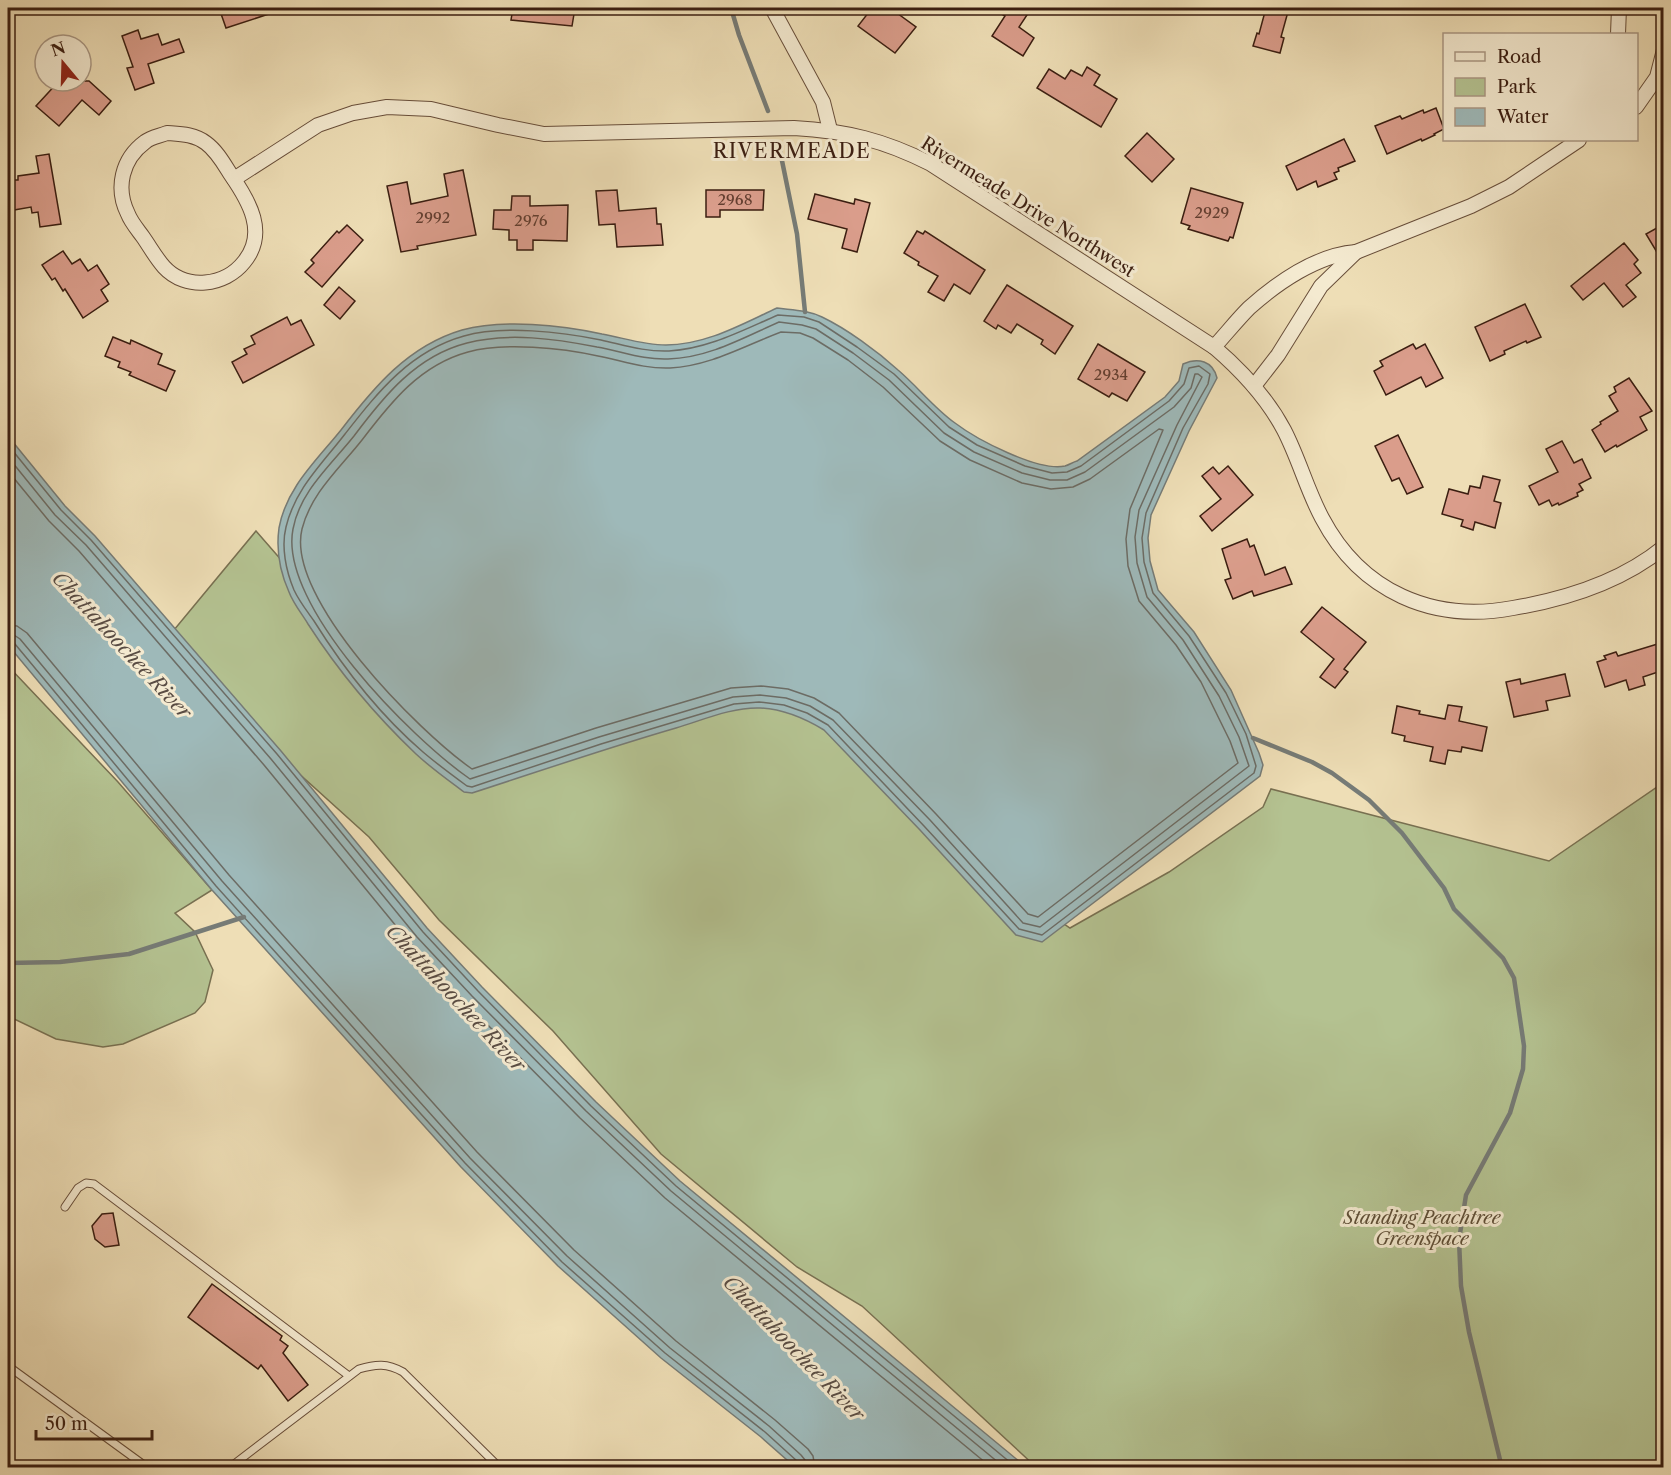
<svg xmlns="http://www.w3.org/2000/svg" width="1671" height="1475" font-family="'Libre Caslon Text',serif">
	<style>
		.green { fill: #b4c291; stroke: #787051; stroke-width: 1.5 }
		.water { fill: #9eb9b9; stroke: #767b76; stroke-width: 1.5 }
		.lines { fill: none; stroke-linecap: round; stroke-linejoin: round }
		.shore { stroke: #6c6c65; stroke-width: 1.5 }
		.stream { stroke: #767b76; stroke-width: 4.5 }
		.building { fill: #da9d8b; stroke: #3b1e11; stroke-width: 1.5 }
		.lane-casing { stroke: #684e3a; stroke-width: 9 }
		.street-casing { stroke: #684e3a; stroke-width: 16 }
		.lane { stroke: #f4ead0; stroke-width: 7 }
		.street { stroke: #f4ead0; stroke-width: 14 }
		.labels { text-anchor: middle; stroke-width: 6; stroke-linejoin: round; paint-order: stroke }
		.number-label { font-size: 15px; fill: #633e30 }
		.street-label { font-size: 18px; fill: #3b1e11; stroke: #f4ead0 }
		.park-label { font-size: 18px; font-style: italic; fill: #5f4f37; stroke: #f4ead0 }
		.neighbourhood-label { font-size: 20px; letter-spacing: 1.5px; fill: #3b1e11; stroke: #f4ead0 }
		.water-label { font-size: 20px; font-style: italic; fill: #594c43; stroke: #f4ead0 }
	</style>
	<rect width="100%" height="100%" fill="#eedeb6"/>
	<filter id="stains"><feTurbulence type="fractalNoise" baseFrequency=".00333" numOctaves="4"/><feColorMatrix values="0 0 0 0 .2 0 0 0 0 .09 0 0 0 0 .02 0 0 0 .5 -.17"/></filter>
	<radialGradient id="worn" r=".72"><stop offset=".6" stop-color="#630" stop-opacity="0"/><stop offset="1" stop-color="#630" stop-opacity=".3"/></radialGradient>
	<g class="green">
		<path d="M 256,531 L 438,740 L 725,706 L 811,707 L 915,821 L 1070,928 L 1169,872 L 1263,807 L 1271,789 L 1549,861 L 1663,783 L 1663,1467 L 1036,1467 L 862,1306 L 797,1267 L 661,1154 L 553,1031 L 439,920 L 369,837 L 275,752 L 169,636 Z"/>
		<path d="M 8,666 L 118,782 L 212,890 L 175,913 L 195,932 L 213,970 L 205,1002 L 195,1013 L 123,1044 L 103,1047 L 56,1039 L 8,1016 Z"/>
	</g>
	<g class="water">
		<path d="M 777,308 C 792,310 808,310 822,317 C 847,329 877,351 898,370 C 917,386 934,408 955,423 C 976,439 1038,472 1065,466 C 1069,465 1073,462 1077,461 L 1165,397 L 1179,381 L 1183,364 C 1198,357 1213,361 1217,378 L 1189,431 L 1151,515 L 1148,538 L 1150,561 L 1158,590 L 1194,632 L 1231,690 L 1259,753 L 1263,765 L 1260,776 L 1042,942 L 1016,935 L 920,830 L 824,730 C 804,718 784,709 760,708 C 732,707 703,720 676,728 C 607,748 540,771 472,793 L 464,792 C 448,780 431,768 416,754 C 375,715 339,672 308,624 C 302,614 293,603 289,592 C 280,572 276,550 279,528 C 286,488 317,460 341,430 C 374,387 408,346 462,330 C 503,319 561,325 602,334 C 624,338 644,345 666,345 C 706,345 742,324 777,308 Z"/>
		<path d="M 8,436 L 65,506 L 95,536 L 281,751 L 427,928 L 482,987 L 596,1102 L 680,1181 L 1026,1467 L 795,1467 L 761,1437 L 661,1358 L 558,1266 L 461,1167 L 212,890 L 8,645 Z"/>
	</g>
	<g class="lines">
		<g class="shore">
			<path d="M 778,315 L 804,317 L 819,322 L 857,347 L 894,374 L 949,427 L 977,445 L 1025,466 L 1052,473 L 1067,472 L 1081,466 L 1169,401 L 1184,384 L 1189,368 L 1199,366 L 1210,374 L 1208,384 L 1183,428 L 1146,513 L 1142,538 L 1144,562 L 1153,593 L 1189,636 L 1226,693 L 1246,734 L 1256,766 L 1254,773 L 1042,935 L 1019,929 L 924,826 L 828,725 L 807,713 L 784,705 L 759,702 L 734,704 L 601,744 L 472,787 L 467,786 C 452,775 437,764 423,752 C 380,715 344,669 314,621 C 307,611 299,601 294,590 C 286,571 281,547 286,527 C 295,489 322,464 345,434 C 378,392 410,351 464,336 C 502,325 562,332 601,340 C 624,345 645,352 669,351 C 708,349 743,330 778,315 Z"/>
			<path d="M 779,322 L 802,325 L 816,329 L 853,353 L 889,380 L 944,433 L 974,452 L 1022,473 L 1050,480 L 1067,480 L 1085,472 L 1174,407 L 1191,388 L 1195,374 L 1198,374 L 1202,377 L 1177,425 L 1139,510 L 1135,537 L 1137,563 L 1147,597 L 1183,640 L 1219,696 L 1239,737 L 1249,766 L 1040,927 L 1023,923 L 930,820 L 833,720 L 810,706 L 786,698 L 760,695 L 733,697 L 599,737 L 470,779 C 412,739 278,605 293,529 C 300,491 331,465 354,436 C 384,396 416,356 467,343 C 508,332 556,339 597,347 C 621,351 643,360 668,359 C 708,358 743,338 779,322 Z"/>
			<path d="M 781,332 L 800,333 L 813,338 L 848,360 L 883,387 L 940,441 L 970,460 L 1022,483 L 1051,489 L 1073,487 L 1090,479 L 1159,429 L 1163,430 L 1130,509 L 1126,539 L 1128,566 L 1139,601 L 1176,645 L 1201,682 L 1230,741 L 1238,763 L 1038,917 L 1028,914 L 936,814 L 839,713 L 814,698 L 788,689 L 761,686 L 731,688 L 596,728 L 472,769 C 419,732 285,598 302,529 C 311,493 340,468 362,440 C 391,402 420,365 468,352 C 504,342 562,348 598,356 C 623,361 645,369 670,368 C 710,366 744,346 781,332 Z"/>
			<path d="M 8,445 L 61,510 L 91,540 L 277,754 L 423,932 L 478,991 L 591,1106 L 676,1186 L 1017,1468"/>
			<path d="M 8,457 L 55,515 L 86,545 L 271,759 L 417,937 L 472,996 L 586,1111 L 671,1191 L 1005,1468"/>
			<path d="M 8,471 L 49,521 L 79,551 L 264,765 L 410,943 L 466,1003 L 580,1118 L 665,1198 L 992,1468"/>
			<path d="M 8,625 L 17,626 L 27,633 L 229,875 L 477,1152 L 574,1250 L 676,1341 L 775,1420 L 808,1449 L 813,1456 L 815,1468"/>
			<path d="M 8,634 L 14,635 L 20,639 L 222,881 L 470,1158 L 567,1256 L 670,1348 L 769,1426 L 801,1455 L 805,1460 L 806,1468"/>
			<path d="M 8,642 L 15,644 L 216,886 L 465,1163 L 562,1262 L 665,1353 L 765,1432 L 797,1461 L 799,1468"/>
		</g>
		<g class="stream">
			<path d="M 731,8 L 739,35 L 768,111"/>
			<path d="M 779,146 L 797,234 L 805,312"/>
			<path d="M 1253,738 L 1312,762 L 1332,773 L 1369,800 L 1402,833 L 1444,888 L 1454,909 L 1503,958 L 1514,978 L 1524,1046 L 1523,1069 L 1510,1113 L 1466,1195 L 1459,1240 L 1461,1286 L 1469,1332 L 1502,1468"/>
			<path d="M 8,963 L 60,962 L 129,954 L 244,917"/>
		</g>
	</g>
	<g class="building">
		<path d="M 219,8 L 281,8 L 281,10 L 226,28 Z"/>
		<path d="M 513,8 L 575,8 L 572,26 L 511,20 Z"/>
		<path d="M 872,8 L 877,8 L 886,14 L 890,8 L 916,27 L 895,53 L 858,26 Z"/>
		<path d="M 992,8 L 1016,8 L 1027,15 L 1019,27 L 1034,38 L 1023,56 L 992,36 L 1005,16 Z"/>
		<path d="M 1266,8 L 1289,8 L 1281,37 L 1284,38 L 1280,53 L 1253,46 L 1257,33 L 1259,34 Z"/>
		<path d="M 138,30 L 141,39 L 158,34 L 162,45 L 179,39 L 184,52 L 148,64 L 154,83 L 135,90 L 127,68 L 133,67 L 122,36 Z"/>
		<path d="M 1087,67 L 1100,75 L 1094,85 L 1117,99 L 1101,127 L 1037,88 L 1049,69 L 1065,79 L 1071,70 L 1082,76 Z"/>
		<path d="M 59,81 L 89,81 L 111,101 L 99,115 L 82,100 L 59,126 L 36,106 Z"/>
		<path d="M 1436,108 L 1444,129 L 1434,134 L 1435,135 L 1422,141 L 1421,139 L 1387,154 L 1375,126 L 1400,116 L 1402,119 L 1423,110 L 1424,113 Z"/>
		<path d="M 1147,133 L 1174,159 L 1152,182 L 1125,156 Z"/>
		<path d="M 1344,139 L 1355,161 L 1338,168 L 1339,171 L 1334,173 L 1337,179 L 1318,187 L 1316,181 L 1297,190 L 1286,166 Z"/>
		<path d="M 49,154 L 61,224 L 40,227 L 38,212 L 32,213 L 31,207 L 8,211 L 8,180 L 18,180 L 18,176 L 39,173 L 36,156 Z"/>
		<path d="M 463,170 L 476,235 L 417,246 L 418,249 L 401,252 L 387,186 L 407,182 L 411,204 L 448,196 L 444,174 Z"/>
		<path d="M 1191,188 L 1243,203 L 1233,238 L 1230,237 L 1228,241 L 1188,229 L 1190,226 L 1181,223 Z"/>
		<path d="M 617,190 L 619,211 L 656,208 L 657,224 L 661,224 L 663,245 L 617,247 L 615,224 L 599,225 L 596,191 Z"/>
		<path d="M 706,190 L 764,190 L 763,210 L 720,210 L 720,217 L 706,217 Z"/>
		<path d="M 815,194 L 854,204 L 855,199 L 870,203 L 857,252 L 842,248 L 847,229 L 808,219 Z"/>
		<path d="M 512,196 L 530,196 L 530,206 L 568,205 L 567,241 L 533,240 L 533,250 L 517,250 L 517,240 L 509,240 L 509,230 L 493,229 L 494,210 L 511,210 Z"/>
		<path d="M 1664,224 L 1664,264 L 1646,234 Z"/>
		<path d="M 347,225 L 363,240 L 322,287 L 305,272 L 314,263 L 311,260 L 337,231 L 339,233 Z"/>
		<path d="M 917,231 L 923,234 L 925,231 L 985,270 L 970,294 L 954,284 L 944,301 L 928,292 L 938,276 L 918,265 L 919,262 L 904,253 Z"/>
		<path d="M 1624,243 L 1638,260 L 1634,264 L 1641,273 L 1626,285 L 1636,297 L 1623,307 L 1604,283 L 1583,300 L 1571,286 Z"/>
		<path d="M 63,251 L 72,264 L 80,259 L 88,271 L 97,265 L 109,284 L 101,290 L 108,301 L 83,318 L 65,289 L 63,291 L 55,278 L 52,280 L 42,265 Z"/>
		<path d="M 1007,285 L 1073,326 L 1055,354 L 1041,344 L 1043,340 L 1017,324 L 1011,333 L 998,325 L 996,329 L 984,321 Z"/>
		<path d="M 339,287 L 355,301 L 340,319 L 324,305 Z"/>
		<path d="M 1525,304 L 1541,337 L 1527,343 L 1526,341 L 1504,351 L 1505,354 L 1490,361 L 1475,327 Z"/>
		<path d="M 287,317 L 291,325 L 301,320 L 314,345 L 243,383 L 232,362 L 247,354 L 244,349 L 255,344 L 251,336 Z"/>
		<path d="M 113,337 L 130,344 L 131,340 L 162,354 L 158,364 L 175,371 L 166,391 L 129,375 L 131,372 L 118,367 L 120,362 L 105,356 Z"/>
		<path d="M 1098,344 L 1145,372 L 1127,401 L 1112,393 L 1109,397 L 1078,379 Z"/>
		<path d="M 1413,344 L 1416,349 L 1425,344 L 1443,378 L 1426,387 L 1421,377 L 1386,395 L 1374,371 L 1383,366 L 1380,361 Z"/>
		<path d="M 1629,378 L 1652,411 L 1640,417 L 1647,430 L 1617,447 L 1616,445 L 1605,452 L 1592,430 L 1601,424 L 1600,422 L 1618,411 L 1609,396 L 1616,392 L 1614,387 Z"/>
		<path d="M 1398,435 L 1423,487 L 1407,494 L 1399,478 L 1392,481 L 1375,446 Z"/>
		<path d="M 1562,441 L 1574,463 L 1582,459 L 1591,478 L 1579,484 L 1583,490 L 1577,493 L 1578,496 L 1559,505 L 1558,503 L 1552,506 L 1549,500 L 1539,505 L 1529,486 L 1558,472 L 1546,449 Z"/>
		<path d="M 1228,466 L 1253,495 L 1212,531 L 1200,516 L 1221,499 L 1202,476 L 1213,467 L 1219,474 Z"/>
		<path d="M 1483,476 L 1500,480 L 1494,501 L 1501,503 L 1495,528 L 1475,522 L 1473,530 L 1461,526 L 1463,520 L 1442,514 L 1449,489 L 1468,494 L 1470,486 L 1480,488 Z"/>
		<path d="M 1247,539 L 1250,547 L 1254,545 L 1265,575 L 1285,567 L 1292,584 L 1254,596 L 1252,591 L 1233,599 L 1225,580 L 1231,578 L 1222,549 Z"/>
		<path d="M 1322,607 L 1366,642 L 1344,669 L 1348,672 L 1335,688 L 1320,677 L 1334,659 L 1301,632 Z"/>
		<path d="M 1664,642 L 1664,670 L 1643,677 L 1645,685 L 1629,690 L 1626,680 L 1605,687 L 1597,662 L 1606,659 L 1604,656 L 1616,652 L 1618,656 Z"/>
		<path d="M 1565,674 L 1570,696 L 1546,701 L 1548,710 L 1514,717 L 1506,682 L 1520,679 L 1521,684 Z"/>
		<path d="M 1448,705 L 1462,707 L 1459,721 L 1487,727 L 1482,751 L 1462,747 L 1461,752 L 1448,750 L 1445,764 L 1430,761 L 1433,747 L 1404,741 L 1405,736 L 1392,733 L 1397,706 L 1420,711 L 1419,714 L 1445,719 Z"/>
		<path d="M 113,1213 L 119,1245 L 105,1247 L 95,1239 L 92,1226 L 102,1214 Z"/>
		<path d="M 212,1284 L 282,1336 L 280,1340 L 288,1346 L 283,1353 L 308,1385 L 288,1401 L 261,1365 L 258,1369 L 188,1317 Z"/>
	</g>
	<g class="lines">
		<g class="lane-casing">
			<g id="lane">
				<path d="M 65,1207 L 78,1188 L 86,1183 L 94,1184 L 349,1376"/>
				<path d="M 8,1366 L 148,1468"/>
				<path d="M 229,1468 L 359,1369 C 376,1364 387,1363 403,1372 L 500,1468"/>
			</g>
		</g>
		<g class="street-casing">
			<g id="street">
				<path d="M 772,8 L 823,102 L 830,130"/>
				<path d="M 1618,34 L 1619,8"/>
				<path d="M 1636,107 L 1657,77 L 1664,50"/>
				<path d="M 167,133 C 180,134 194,134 206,143 C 217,151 224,164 231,175 C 249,201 268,233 244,262 C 225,286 186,291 164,267 C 156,258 150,247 143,237 C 138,230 131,222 128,214 C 115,188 122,159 145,142 C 151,137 160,136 167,133 Z"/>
				<path d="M 234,179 L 318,125 L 353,113 L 387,107 L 431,109 L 498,125 L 544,134 L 794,128 C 846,131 884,140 931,164 L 1214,347 C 1242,371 1267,398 1284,430 C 1299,459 1307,490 1322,518 C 1361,592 1433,623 1513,608 C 1567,599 1621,582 1664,547"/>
				<path d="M 1214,347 C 1226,334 1237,320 1249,308 C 1277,283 1317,255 1356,252 L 1471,206 L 1509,187 L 1579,140"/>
				<path d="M 1254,386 L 1278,355 L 1321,286 L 1356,252"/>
			</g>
		</g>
		<use href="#lane" class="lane"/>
		<use href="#street" class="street"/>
	</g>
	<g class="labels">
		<g class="number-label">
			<text x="735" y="205">2968</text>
			<text x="1212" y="218">2929</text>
			<text x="433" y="223">2992</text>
			<text x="531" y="226">2976</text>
			<text x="1111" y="380">2934</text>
		</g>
		<g class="street-label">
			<text transform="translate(1028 207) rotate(32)" y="6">Rivermeade Drive Northwest</text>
		</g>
		<g class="park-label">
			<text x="1422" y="1224">Standing Peachtree<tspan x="1422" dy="21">Greenspace</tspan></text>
		</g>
		<g class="neighbourhood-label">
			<text x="792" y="158">RIVERMEADE</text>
		</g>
		<g class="water-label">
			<text transform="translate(122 645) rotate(47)" y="7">Chattahoochee River</text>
			<text transform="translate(456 998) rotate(47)" y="7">Chattahoochee River</text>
			<text transform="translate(794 1348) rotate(46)" y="7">Chattahoochee River</text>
		</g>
	</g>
	<rect width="1671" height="1475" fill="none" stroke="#eedeb6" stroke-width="30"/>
	<rect x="9" y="9" width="1653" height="1457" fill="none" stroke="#3b1e11" stroke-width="3"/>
	<rect x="15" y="15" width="1641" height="1445" fill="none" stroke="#3b1e11" stroke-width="1.5"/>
	<rect x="1443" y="33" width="195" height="108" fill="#f4ead0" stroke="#aa9884" stroke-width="1.5"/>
	<rect x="1455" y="52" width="30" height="9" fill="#f4ead0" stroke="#aa9884" stroke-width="1.5"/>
	<text x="1497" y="63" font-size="18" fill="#3b1e11">Road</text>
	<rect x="1455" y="78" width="30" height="18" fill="#b4c291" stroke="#aa9884" stroke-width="1.5"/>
	<text x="1497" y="93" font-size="18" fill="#3b1e11">Park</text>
	<rect x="1455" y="108" width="30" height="18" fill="#9eb9b9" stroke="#aa9884" stroke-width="1.5"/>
	<text x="1497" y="123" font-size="18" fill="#3b1e11">Water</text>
	<g transform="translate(63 63) rotate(341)"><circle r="28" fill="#f4ead0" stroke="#aa9884" stroke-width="1.5"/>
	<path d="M0-4.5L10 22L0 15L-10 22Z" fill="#8f2418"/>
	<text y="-9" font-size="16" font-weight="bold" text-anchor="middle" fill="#3b1e11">N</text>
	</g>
	<path d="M36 1430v9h116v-9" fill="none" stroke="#3b1e11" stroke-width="3"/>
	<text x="45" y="1430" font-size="18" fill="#3b1e11" stroke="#f4ead0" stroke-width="4.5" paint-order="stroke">50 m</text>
	<rect width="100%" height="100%" filter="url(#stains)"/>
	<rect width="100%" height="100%" fill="url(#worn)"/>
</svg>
